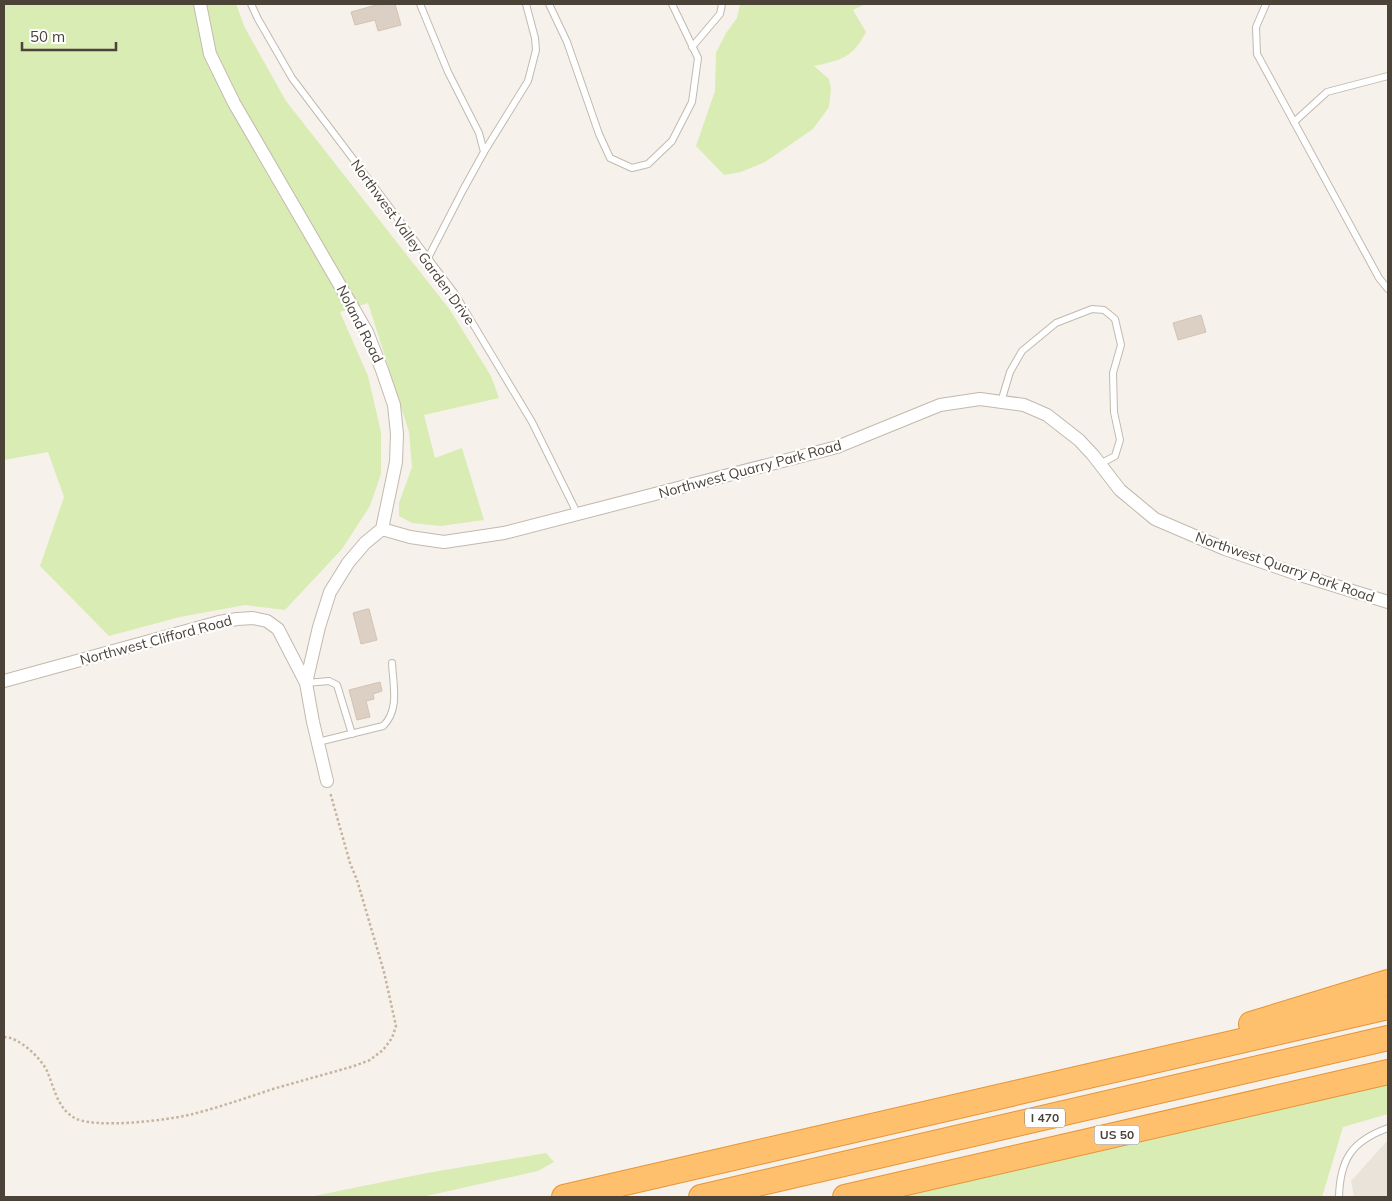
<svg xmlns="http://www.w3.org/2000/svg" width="1392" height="1201" font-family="Mulish,sans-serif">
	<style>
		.residential { fill: #eae3d9 }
		.green { fill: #d8ecb3 }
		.building { fill: #dccfc3; stroke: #d4c3b2 }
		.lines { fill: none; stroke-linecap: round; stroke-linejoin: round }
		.lane-casing { stroke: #c2b9ad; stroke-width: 8 }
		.street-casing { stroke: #c2b9ad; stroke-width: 14 }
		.highway-casing { stroke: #e69336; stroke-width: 26 }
		.path { stroke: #c5b39d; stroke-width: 2.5; stroke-dasharray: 2.5 2.5; stroke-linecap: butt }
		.lane { stroke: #fff; stroke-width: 6 }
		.street { stroke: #fff; stroke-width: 12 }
		.highway { stroke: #ffc06d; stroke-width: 24 }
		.labels { text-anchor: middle; stroke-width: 4.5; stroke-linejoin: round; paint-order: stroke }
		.shield { fill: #fff; stroke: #817b74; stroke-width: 1 }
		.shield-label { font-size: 12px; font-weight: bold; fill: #4b4238 }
		.street-label { font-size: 14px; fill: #4b4238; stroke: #fff }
	</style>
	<rect width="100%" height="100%" fill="#f6f2eb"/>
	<path class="residential" d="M 1387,1141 L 1388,1141 L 1388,1197 L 1354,1197 L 1351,1181 Z"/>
	<g class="green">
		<path d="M 4,4 L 236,4 L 245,28 L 286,101 L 450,310 L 491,376 L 499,398 L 424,415 L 435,458 L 462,448 L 484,520 L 441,526 L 412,523 L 399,516 L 399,503 L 412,467 L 409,432 L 368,303 L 340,312 L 368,376 L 381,432 L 381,474 L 370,506 L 342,549 L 285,610 L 245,605 L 180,617 L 109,636 L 40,566 L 64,497 L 48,452 L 4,460 Z"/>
		<path d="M 740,4 L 865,4 L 853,10 L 866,32 C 852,58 842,60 814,66 L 829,79 L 831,89 L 829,107 L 813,129 L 765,162 L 741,172 L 724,175 L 696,146 L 715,91 L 716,53 L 726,33 L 737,18 Z"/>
		<path d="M 1388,1082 L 1388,1114 L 1343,1127 L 1322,1197 L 888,1197 Z"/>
		<path d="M 546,1153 L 554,1162 L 538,1171 L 422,1197 L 309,1197 L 427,1173 Z"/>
	</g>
	<g class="building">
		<path d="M 380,4 L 395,4 L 401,25 L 378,31 L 375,20 L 355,25 L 351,12 Z"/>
		<path d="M 1201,315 L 1206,332 L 1178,340 L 1173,323 Z"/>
		<path d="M 367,609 L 369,609 L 377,640 L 361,644 L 353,613 Z"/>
		<path d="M 380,682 L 382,691 L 373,694 L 374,699 L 366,701 L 370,717 L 357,720 L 349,690 Z"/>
	</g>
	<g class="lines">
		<g class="lane-casing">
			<g id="lane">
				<path d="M 251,4 L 258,19 L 292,78 L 455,294 L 532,422 L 578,515"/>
				<path d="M 420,4 L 448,72 L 479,133 L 484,152 L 463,190 L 428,258"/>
				<path d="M 549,4 L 567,42 L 599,134 L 610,158 L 632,168 L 648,164 L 672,141 L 692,102 L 698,58 L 672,4"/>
				<path d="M 1266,4 L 1256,27 L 1257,54 L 1379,278 L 1388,289"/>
				<path d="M 692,47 L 720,14 L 722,4"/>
				<path d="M 1294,122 L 1327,92 L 1388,76"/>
				<path d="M 484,152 L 528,81 L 536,50 L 535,38 L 526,4"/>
				<path d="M 1001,402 L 1010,372 L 1022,351 L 1056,323 L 1092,309 L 1104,310 L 1115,319 L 1121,345 L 1113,373 L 1114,412 L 1120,440 L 1115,456 L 1100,464"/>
				<path d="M 306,683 L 329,681 L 337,685 L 352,734"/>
				<path d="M 318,742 L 383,726 C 400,710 393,684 392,663"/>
				<path d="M 1339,1197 C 1340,1159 1352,1141 1388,1128"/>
			</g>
		</g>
		<g class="street-casing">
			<g id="street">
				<path d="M 200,4 L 210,54 L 234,103 L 367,332 L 382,370 L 394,405 L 397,434 L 396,462 L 382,529 L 365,543 L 348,563 L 330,592 L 319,627 L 306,683"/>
				<path d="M 382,529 L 410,537 L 444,542 L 504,533 L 837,447 L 940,405 L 980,399 L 1024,405 L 1047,415 L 1079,440 L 1093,455 L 1120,490 L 1155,519 L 1225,549 L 1297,574 L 1388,602"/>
				<path d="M 4,681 L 219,622 L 237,619 L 253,618 L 267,621 L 278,629 L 306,683 L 313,722 L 327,781"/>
			</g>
		</g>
		<g class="highway-casing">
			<g id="highway">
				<path d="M 1251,1024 L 1388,982"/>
				<path d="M 564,1197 L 1388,1007"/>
				<path d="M 701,1197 L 1388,1038"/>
				<path d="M 845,1197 L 1388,1072"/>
			</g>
		</g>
		<path class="path" d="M 4,1037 C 19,1037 41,1058 47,1071 C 54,1087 57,1107 73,1117 C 92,1130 170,1120 193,1114 C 220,1107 246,1098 273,1089 C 300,1081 327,1074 354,1066 L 370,1060 L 383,1050 L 392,1038 L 396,1026 L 384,972 L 357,880 L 350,863 L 330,792"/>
		<use href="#lane" class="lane"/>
		<use href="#street" class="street"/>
		<use href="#highway" class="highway"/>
	</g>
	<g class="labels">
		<g class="shield">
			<rect x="1025" y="1108.5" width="40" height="19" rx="4"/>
			<rect x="1094.5" y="1125.5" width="45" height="19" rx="4"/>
		</g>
		<g class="shield-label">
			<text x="1045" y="1122">I 470</text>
			<text x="1117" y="1139">US 50</text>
		</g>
		<g class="street-label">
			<text transform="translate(413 242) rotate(54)" y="5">Northwest Valley Garden Drive</text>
			<text transform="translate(360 324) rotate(63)" y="5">Noland Road</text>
			<text transform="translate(750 469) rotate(-15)" y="5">Northwest Quarry Park Road</text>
			<text transform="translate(1285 567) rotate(19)" y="5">Northwest Quarry Park Road</text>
			<text transform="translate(156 640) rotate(-15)" y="5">Northwest Clifford Road</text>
		</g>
	</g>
	<rect width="1392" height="1201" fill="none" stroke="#4b4238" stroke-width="10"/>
	<path d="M22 42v8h94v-8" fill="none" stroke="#4b4238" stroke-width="2.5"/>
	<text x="30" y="42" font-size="15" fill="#4b4238" stroke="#ffffff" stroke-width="4" paint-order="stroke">50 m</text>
</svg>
